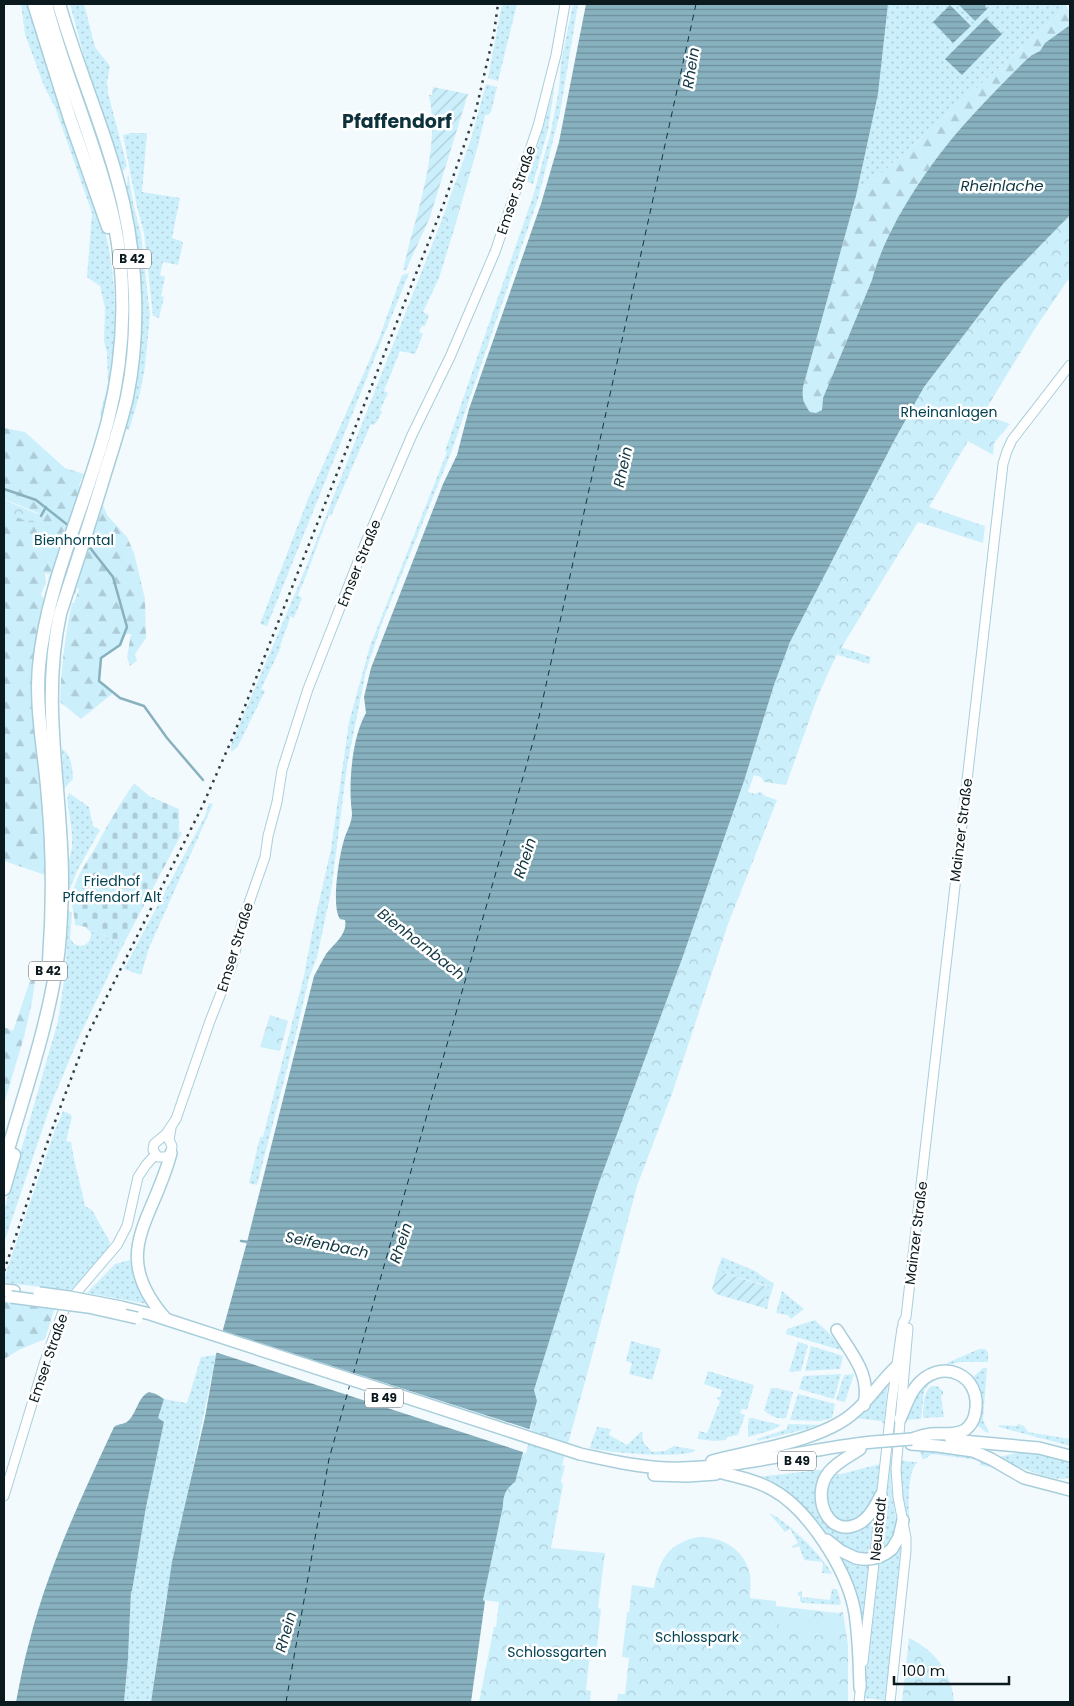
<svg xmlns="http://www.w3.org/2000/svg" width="1074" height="1706" font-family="Poppins,sans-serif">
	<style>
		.grass { fill: url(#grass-dots) }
		.forest { fill: url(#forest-firs) }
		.cemetery { fill: url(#cemetery-stones) }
		.park { fill: url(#park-crowns) }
		.garden { fill: url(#garden-furrows) }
		.pitch { fill: #cceffc }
		.water { fill: url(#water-rules) }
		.pier { fill: #f3fafd }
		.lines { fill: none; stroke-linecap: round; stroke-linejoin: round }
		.stream { stroke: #88b1bf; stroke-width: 2.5 }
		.ferry { stroke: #0f3641; stroke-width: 1; stroke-dasharray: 6 5; stroke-linecap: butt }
		.minor-casing { stroke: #a8cedb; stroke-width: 11 }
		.major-casing { stroke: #a8cedb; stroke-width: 14 }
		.highway-casing { stroke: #a8cedb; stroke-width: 15 }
		.minor { stroke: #fff; stroke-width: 9 }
		.major { stroke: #fff; stroke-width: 11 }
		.highway { stroke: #fff; stroke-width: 12 }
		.rail { stroke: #2f3d41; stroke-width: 2.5; stroke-dasharray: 2.5 5; stroke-linecap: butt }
		.major-bridge-casing { stroke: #a8cedb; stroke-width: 14; stroke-linecap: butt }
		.major-bridge { stroke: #fff; stroke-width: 11 }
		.labels { text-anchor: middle; stroke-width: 5; stroke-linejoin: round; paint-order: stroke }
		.shield { fill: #fff; stroke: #545f62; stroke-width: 1 }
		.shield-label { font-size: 12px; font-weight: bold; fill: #0b1a1e }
		.street-label { font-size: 14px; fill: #0b1a1e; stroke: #fff }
		.park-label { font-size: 14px; fill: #044353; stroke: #fff }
		.water-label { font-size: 15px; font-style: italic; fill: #0f3641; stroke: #fff }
		.district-label { font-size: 19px; font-weight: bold; fill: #0e323c; stroke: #fff }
	</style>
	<defs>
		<pattern id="grass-dots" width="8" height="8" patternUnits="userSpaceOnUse" patternTransform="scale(1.25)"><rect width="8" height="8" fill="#cceffc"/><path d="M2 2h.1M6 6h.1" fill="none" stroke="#aeccd8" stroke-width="1.8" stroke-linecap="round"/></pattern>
		<pattern id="forest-firs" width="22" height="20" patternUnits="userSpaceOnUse" patternTransform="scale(1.25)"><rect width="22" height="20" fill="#cceffc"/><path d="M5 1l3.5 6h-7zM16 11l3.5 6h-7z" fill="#aeccd8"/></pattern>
		<pattern id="cemetery-stones" width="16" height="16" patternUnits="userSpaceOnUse" patternTransform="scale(1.25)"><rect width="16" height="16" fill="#cceffc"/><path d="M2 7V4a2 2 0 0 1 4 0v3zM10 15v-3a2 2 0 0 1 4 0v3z" fill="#aeccd8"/></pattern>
		<pattern id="park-crowns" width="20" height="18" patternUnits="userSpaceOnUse" patternTransform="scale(1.25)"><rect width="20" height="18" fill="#cceffc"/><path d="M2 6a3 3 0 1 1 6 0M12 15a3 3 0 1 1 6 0" fill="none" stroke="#aeccd8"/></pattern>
		<pattern id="garden-furrows" width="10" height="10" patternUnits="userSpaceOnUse" patternTransform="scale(1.25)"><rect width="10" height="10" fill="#cceffc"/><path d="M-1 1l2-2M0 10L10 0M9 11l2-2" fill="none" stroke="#aeccd8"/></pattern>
		<pattern id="water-rules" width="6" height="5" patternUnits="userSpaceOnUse" patternTransform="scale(1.25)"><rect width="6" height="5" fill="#88b1bf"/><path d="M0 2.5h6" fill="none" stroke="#6d8f9b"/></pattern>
	</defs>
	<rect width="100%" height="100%" fill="#f3fafd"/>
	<g class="grass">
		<path d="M 21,4 L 30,4 C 46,52 62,100 78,148 C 90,181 102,214 109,249 C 119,303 115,365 104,419 L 101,418 L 100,414 L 108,384 L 107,353 L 104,341 L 105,308 L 100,286 L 87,277 L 92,213 L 55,107 L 44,86 L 25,34 Z"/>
		<path d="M 70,4 L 84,4 L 95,47 L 110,66 L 107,82 L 108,93 L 127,166 L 124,170 L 122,171 L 93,90 Z"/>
		<path d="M 502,4 L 517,4 L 498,81 L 488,78 Z"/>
		<path d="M 573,4 L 578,4 L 560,113 L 538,199 L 451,453 L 382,623 L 366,671 L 347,766 L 331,892 L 317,957 L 309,978 L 296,1034 L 257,1185 L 249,1183 L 260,1137 L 263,1137 L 304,976 L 312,933 L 331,849 L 349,722 L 370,646 L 447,452 L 445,451 L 534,193 L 551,131 L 559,89 L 561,62 Z"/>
		<path d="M 888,4 L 1065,4 L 1067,7 L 856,196 L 878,94 Z"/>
		<path d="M 486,84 L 497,87 L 491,112 L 488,115 L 485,115 L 479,142 L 471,139 Z"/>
		<path d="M 555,84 L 548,130 L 533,184 L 525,181 L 530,173 Z"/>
		<path d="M 131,133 L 147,133 L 142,192 L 180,198 L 172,238 L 181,241 L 183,243 L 178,265 L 163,262 L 160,275 L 165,277 L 161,296 L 164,297 L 159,318 L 153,316 L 144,233 L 137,207 L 123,135 Z"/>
		<path d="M 128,174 L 134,207 L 141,234 L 150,315 L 145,367 L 140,393 L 129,430 L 126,429 L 136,383 L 136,253 L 127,187 Z"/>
		<path d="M 441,222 L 455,226 L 439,278 L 423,312 L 429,315 L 425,326 L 422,326 L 419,332 L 423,334 L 415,354 L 400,351 L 384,391 L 388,393 L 380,410 L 382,412 L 376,423 L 373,425 L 371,424 L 331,516 L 329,515 C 318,542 310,568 298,595 L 302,598 L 294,618 L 289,616 L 290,619 L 280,646 L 281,647 L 261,689 L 265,691 L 238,746 L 233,751 L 231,751 L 231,745 L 302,577 Z"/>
		<path d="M 409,273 L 267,626 L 260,624 L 308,499 L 378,341 L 402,275 Z"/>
		<path d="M 840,647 L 871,657 L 869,664 L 838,655 Z"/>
		<path d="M 62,749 C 72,755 72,768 73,779 L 64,789 Z"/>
		<path d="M 69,793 L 89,807 L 93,826 L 100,830 L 77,871 L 69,891 L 69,859 C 75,847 71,825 69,812 C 68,804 66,800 69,793 Z"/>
		<path d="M 209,803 L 213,804 L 149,948 L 141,975 L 124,969 L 205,816 Z"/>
		<path d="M 68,910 L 72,913 L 70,938 L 74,944 C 84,949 91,943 91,933 L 96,930 L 122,947 L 79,1037 L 51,1104 L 4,1243 L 4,1210 L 58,1021 L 66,968 Z"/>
		<path d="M 63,1111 L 70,1114 L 72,1117 L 66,1141 L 71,1142 C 74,1164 81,1184 85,1206 L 92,1210 L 110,1242 L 107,1253 L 71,1290 L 6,1283 L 4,1278 L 57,1124 L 58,1124 Z"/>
		<path d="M 722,1257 L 755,1271 L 774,1284 L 769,1300 L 764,1300 L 767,1286 L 717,1271 Z"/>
		<path d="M 130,1260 L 134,1280 L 147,1304 L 87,1293 L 115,1264 Z"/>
		<path d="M 782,1291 L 804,1309 L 791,1319 L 788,1315 L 776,1313 Z"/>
		<path d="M 815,1320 L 832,1336 L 844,1351 L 786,1334 L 787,1329 Z"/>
		<path d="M 631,1341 L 661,1349 L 652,1380 L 629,1374 L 632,1363 L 626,1361 Z"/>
		<path d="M 798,1342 L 808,1345 L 801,1371 L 789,1372 Z"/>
		<path d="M 811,1346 L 843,1356 L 840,1369 L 805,1371 Z"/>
		<path d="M 979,1349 L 985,1349 L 988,1352 L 988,1362 L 960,1362 L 947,1365 L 947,1363 Z"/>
		<path d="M 216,1355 L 165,1604 L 151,1702 L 124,1702 L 128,1658 L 131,1591 L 132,1591 L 146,1507 L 164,1422 L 158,1418 L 164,1399 L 187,1403 L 201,1357 Z"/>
		<path d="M 983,1368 L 987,1368 L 983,1420 L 989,1432 L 987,1433 L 975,1423 L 970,1380 Z"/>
		<path d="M 708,1371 L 754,1385 L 747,1410 L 742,1409 L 740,1413 L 745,1415 L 738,1435 L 727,1437 L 726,1440 L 714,1441 L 698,1439 L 699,1431 L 707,1433 L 720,1401 L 717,1399 L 718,1397 L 720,1397 L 722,1390 L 704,1384 Z"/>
		<path d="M 841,1374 L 834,1399 L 799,1389 L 803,1376 Z"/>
		<path d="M 854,1374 L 845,1402 L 836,1400 L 844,1375 Z"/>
		<path d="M 928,1379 L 930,1383 L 924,1391 L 921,1419 L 906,1420 L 907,1409 Z"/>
		<path d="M 888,1380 L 884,1424 L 881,1421 L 854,1418 Z"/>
		<path d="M 931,1386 L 937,1386 L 943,1391 L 943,1395 L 941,1396 L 944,1417 L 923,1418 C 924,1407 922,1394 931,1386 Z"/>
		<path d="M 771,1388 L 776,1388 L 793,1392 L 786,1418 C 779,1420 769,1416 764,1410 Z"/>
		<path d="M 798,1394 L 835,1404 L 832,1418 L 820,1421 L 790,1420 Z"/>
		<path d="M 749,1418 L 752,1418 L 781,1425 L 772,1430 L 748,1437 L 748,1424 Z"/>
		<path d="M 788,1424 L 823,1425 L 758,1441 L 757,1439 L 787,1429 Z"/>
		<path d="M 1018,1424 L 1024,1426 L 1028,1432 L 1070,1439 L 1070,1446 L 999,1427 L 999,1425 L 1017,1426 Z"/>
		<path d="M 597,1427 L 611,1429 L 609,1435 L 627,1445 L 642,1431 L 643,1442 L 652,1452 L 665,1451 L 674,1446 L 696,1450 C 683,1460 611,1452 593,1449 L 590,1448 C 591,1441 595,1434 597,1427 Z"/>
		<path d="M 919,1450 L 934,1450 L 973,1456 L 996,1468 L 980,1465 L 980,1462 L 978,1460 L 932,1454 L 923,1460 Z"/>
		<path d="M 1021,1452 C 1036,1452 1057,1454 1070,1462 L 1070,1477 C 1058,1485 1012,1465 999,1457 Z"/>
		<path d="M 889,1455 L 892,1455 L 891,1484 L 896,1519 L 896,1535 L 893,1542 L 878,1553 Z"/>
		<path d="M 901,1460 L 911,1462 L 918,1462 C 905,1472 910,1517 909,1533 C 904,1509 900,1485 901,1460 Z"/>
		<path d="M 880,1464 L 877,1496 L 863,1517 L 848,1522 L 838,1520 L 825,1506 L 823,1495 L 833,1474 L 841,1474 Z"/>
		<path d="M 827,1469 C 810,1502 815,1498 835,1528 L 876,1512 L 870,1555 L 857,1555 L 830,1537 L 804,1508 L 778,1487 L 767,1481 L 757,1478 L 757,1477 Z"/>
		<path d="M 769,1513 C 785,1519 825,1558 832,1574 L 822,1573 L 823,1562 L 804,1560 L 799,1546 L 793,1548 L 792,1546 L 798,1543 L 790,1529 L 785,1532 Z"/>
		<path d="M 903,1539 L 887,1701 L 864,1698 L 878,1562 Z"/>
		<path d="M 838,1552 L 869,1564 L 870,1583 L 862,1656 Z"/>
		<path d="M 832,1589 L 837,1589 L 841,1603 L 839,1605 L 803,1603 L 800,1601 L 800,1596 L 798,1596 L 798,1592 L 802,1591 L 802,1597 L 830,1600 Z"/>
	</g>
	<g class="forest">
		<path d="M 1067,7 L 1070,13 L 1070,25 L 1045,43 L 1040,51 L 1032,55 L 1026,60 C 1007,79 988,98 970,118 C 932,159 886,226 872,280 L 823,398 L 822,410 L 816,413 L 810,412 C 803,404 802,398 803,387 L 856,196 Z"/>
		<path d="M 4,428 L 25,432 L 65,468 L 84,474 L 79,485 L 104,507 L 107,515 L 127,537 L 134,553 L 145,599 L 146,638 L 135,654 L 137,661 L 130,666 L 127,657 L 131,634 L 125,634 L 121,646 L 101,659 L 99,681 L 112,691 L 112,694 L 81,719 L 60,702 C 61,668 65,636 72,603 L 74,603 L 79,589 L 77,588 L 75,594 L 48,579 L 50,574 L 45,573 L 46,583 L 41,594 L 43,598 L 47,599 L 36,726 L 45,851 L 45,875 L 4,861 L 4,511 L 40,514 L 4,499 Z"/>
		<path d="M 33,972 L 36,973 L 32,1002 L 24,1037 L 4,1104 L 4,1027 L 13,1031 Z"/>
		<path d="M 4,1302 L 55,1307 L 45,1339 L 21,1349 L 4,1359 Z"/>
	</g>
	<path class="cemetery" d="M 134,783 L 149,796 L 179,809 L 179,831 L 182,833 L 122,947 L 96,930 L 91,933 L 86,927 L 75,925 C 75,913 69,902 73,891 C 77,876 86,863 94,850 C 106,827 119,805 134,783 Z"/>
	<g class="park">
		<path d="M 471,139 L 479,142 L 455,226 L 441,222 Z"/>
		<path d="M 1070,215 L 1070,277 L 1036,327 L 983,414 L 1010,424 L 994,443 L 993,455 L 968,441 L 929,507 L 985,526 L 983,543 L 918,522 L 835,658 L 818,696 L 786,785 L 764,782 L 761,777 L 754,775 L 748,792 L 755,794 L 761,792 L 765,796 L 777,800 L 728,924 L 673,1091 L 637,1186 L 585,1382 L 562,1465 L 565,1466 L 561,1481 L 563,1485 L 551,1548 L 605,1553 L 598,1608 L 601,1609 L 596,1654 L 590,1654 L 586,1690 L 591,1691 L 590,1702 L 479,1702 L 494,1627 L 496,1627 L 499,1602 L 483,1600 L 503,1506 L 503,1498 L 523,1456 L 537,1402 L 534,1390 L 597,1188 L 682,959 L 744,781 L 774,685 L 790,642 L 895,439 L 924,387 L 1003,284 Z"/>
		<path d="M 4,499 L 9,502 L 40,515 L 32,524 L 4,511 Z"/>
		<path d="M 270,1015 L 288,1021 L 280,1051 L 260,1047 Z"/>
		<path d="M 698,1537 C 722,1536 745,1550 750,1574 C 751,1582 750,1590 750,1598 L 776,1601 L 776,1606 L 838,1613 L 843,1612 L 848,1645 L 848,1702 L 617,1702 L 618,1694 L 625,1694 L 629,1658 L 622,1657 L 627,1612 L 629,1612 L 632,1585 L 654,1588 C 659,1559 669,1543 698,1537 Z"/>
		<path d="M 909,1638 C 935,1650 952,1673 954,1702 L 902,1702 Z"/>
	</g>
	<g class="garden">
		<path d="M 433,87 L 468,94 L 430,217 L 406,270 L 403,270 C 415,215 441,151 429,95 L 432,95 Z"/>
		<path d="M 717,1271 L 768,1287 L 764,1300 L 769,1300 L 767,1309 L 716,1294 L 712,1289 Z"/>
	</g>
	<path class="pitch" d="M 780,1616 L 837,1622 L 835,1637 L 778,1631 Z"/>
	<g class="water">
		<path d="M 586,4 L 888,4 L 878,94 L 856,196 L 803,387 C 802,398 803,403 810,412 L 816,413 L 822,410 L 823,398 L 872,280 C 886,226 932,159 970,118 C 988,98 1007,79 1026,60 L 1032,55 L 1040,51 L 1045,43 L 1070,25 L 1070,215 L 1003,284 L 924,387 L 895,439 L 790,642 L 774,685 L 744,781 L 682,959 L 597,1188 L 534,1390 L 537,1401 L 515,1482 C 507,1488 503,1494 503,1506 L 483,1600 L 485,1601 L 471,1702 L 151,1702 L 172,1562 L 205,1417 L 216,1355 L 247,1242 L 314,976 C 318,969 322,961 326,954 C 334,944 348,934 345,920 L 340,919 C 331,906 339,856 344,840 C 346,832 352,823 352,814 C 352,810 351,807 351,803 C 349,777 353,735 366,713 L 364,697 L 371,668 L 443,484 L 457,455 L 469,409 L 541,204 L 559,142 Z"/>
		<path d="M 958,4 L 987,4 L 985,6 L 987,9 L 975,21 Z"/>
		<path d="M 950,5 L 971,26 L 953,43 L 933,22 Z"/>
		<path d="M 986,18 L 1002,34 L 962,75 L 945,59 Z"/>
		<path d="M 149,1392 L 156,1394 L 164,1399 L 158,1418 L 164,1422 L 146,1507 L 132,1591 L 131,1591 L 128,1658 L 124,1702 L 16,1702 C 20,1681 24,1660 30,1639 C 49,1565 82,1496 114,1427 C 119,1423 125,1425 129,1420 C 137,1412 138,1397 149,1392 Z"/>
	</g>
	<path class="pier" d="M 220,1330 L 532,1430 L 526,1453 L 215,1352 Z"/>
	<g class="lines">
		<g class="stream">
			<path d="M 4,489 L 36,500 L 69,526"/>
			<path d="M 41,516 L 46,507"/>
			<path d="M 87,544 L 113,577 L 127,627 L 120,645 L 101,658 L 99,681 L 120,698 L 144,706 L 167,738 L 203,780"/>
			<path d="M 241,1241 L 249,1242"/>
		</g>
		<g class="ferry">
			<path d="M 353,1375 L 535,735 L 696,4"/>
			<path d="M 286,1702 L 329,1459 L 350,1384"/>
		</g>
		<g class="minor-casing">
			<g id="minor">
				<path d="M 171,1128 L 169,1140 L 172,1146 L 171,1153 L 166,1157 L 158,1157 L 153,1150 L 154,1144 L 166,1134 L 176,1119 L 210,1021 L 232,965 L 242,923 L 265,857 L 268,836 L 277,802 L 282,770 L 308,689 L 363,549 L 412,435 L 450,357 L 495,252 L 538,126 L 556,55 L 565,4"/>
				<path d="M 903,1323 L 906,1317 L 1003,464 L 1007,451 L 1012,440 L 1070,365"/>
				<path d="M 4,1496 L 45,1361 L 62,1314 L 70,1300 L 117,1245 L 127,1226 L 138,1177 L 146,1165 L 155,1155"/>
				<path d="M 863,1662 L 892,1400 L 902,1328"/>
				<path d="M 859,1702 L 861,1683"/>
				<path d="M 890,1702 L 906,1551 L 906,1538 L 898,1497 L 896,1469 L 908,1328"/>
			</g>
		</g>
		<g class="major-casing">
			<g id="major">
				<path d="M 4,1290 L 14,1291"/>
				<path d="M 121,1307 L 150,1314 L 580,1454 C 608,1460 637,1467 666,1468 C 736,1470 804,1449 873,1442"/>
				<path d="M 166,1319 C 108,1253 153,1222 171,1153"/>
				<path d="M 837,1330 C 852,1355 871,1374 864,1405"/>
				<path d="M 900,1419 C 905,1409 908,1397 915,1388 C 939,1355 984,1374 975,1414 C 974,1420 970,1426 965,1430 C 955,1436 942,1433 931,1434 C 924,1435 918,1437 912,1439"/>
				<path d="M 951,1440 L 1039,1448 L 1070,1456"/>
				<path d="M 911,1444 L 938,1446 L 973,1451 L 991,1459 L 1024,1478 L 1070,1490"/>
				<path d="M 860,1449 C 850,1456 837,1462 829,1472 C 810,1495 828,1541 860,1523 C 870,1517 876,1505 881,1495"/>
				<path d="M 712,1461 C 753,1450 819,1441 851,1415 C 870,1400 879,1383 896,1367"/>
				<path d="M 722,1473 C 739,1477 758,1481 773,1490 C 808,1509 846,1569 854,1608 C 859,1634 859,1661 860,1688"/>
				<path d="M 654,1475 L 687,1476 L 716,1474"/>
				<path d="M 827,1540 L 841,1551 L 856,1558"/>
				<path d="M 892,1549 L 899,1537 L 903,1520"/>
			</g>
		</g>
		<g class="highway-casing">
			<g id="highway">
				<path d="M 34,4 L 70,119 L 108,227"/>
				<path d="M 46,4 C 63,71 92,134 109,201 C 128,271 126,349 108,420 C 87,503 47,581 39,666 C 35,710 45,754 48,798 C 53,853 53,907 49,961"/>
				<path d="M 4,1163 C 23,1097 47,1030 57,962 C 61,937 61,911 62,886 C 63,793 40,706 60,614 C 75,567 91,520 105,473 C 113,448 121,423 127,397 C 140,334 137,264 123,202 C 107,134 78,70 59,4"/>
				<path d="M 4,1189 L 14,1155"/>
			</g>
		</g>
		<use href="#minor" class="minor"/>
		<use href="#major" class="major"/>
		<use href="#highway" class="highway"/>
		<path class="rail" d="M 4,1271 L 50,1135 L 87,1036 L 202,807 L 232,739 L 444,203 L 475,114 L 494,33 L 498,4"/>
		<g class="major-bridge-casing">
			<g id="major-bridge">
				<path d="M 39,1293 L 69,1297 L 121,1307"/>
				<path d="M 11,1297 L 88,1307 L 137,1318"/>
				<path d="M 873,1442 L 912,1439"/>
				<path d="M 856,1558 C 870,1561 882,1558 892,1549"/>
			</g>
		</g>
		<use href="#major-bridge" class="major-bridge"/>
	</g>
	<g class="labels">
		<g class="shield">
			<rect x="113" y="249.5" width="38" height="19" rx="4"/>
			<rect x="29" y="961.5" width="38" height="19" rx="4"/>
			<rect x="365" y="1388.5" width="38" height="19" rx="4"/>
			<rect x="778" y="1451.5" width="38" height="19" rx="4"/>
		</g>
		<g class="shield-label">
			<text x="132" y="263">B 42</text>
			<text x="48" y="975">B 42</text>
			<text x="384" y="1402">B 49</text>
			<text x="797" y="1465">B 49</text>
		</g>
		<g class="street-label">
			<text transform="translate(516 190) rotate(-71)" y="5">Emser Straße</text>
			<text transform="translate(359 563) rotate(-68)" y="5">Emser Straße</text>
			<text transform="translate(961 830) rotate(-83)" y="5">Mainzer Straße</text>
			<text transform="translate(235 947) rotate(-73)" y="5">Emser Straße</text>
			<text transform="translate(916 1233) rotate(-83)" y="5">Mainzer Straße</text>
			<text transform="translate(48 1358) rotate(-71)" y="5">Emser Straße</text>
			<text transform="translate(878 1529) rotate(-84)" y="5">Neustadt</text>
		</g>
		<g class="park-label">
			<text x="949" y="417">Rheinanlagen</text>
			<text x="74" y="545">Bienhorntal</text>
			<text x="112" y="886">Friedhof<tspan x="112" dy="16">Pfaffendorf Alt</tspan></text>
			<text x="697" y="1642">Schlosspark</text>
			<text x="557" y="1657">Schlossgarten</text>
		</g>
		<g class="water-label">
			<text transform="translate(691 68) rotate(-81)" y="5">Rhein</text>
			<text x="1002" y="191">Rheinlache</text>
			<text transform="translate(623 467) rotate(-78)" y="5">Rhein</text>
			<text transform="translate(525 858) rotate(-72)" y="5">Rhein</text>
			<text transform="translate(421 944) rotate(38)" y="5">Bienhornbach</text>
			<text transform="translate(401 1243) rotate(-72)" y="5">Rhein</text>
			<text transform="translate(327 1245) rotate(11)" y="5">Seifenbach</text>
			<text transform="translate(286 1632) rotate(-74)" y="5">Rhein</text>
		</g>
		<g class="district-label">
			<text x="397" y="128">Pfaffendorf</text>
		</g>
	</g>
	<rect width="1074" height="1706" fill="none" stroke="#0b1a1e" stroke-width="10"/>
	<path d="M894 1676v8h115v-8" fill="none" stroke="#0b1a1e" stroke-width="2.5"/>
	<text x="902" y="1676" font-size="15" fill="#0b1a1e" stroke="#ffffff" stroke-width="4" paint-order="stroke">100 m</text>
</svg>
